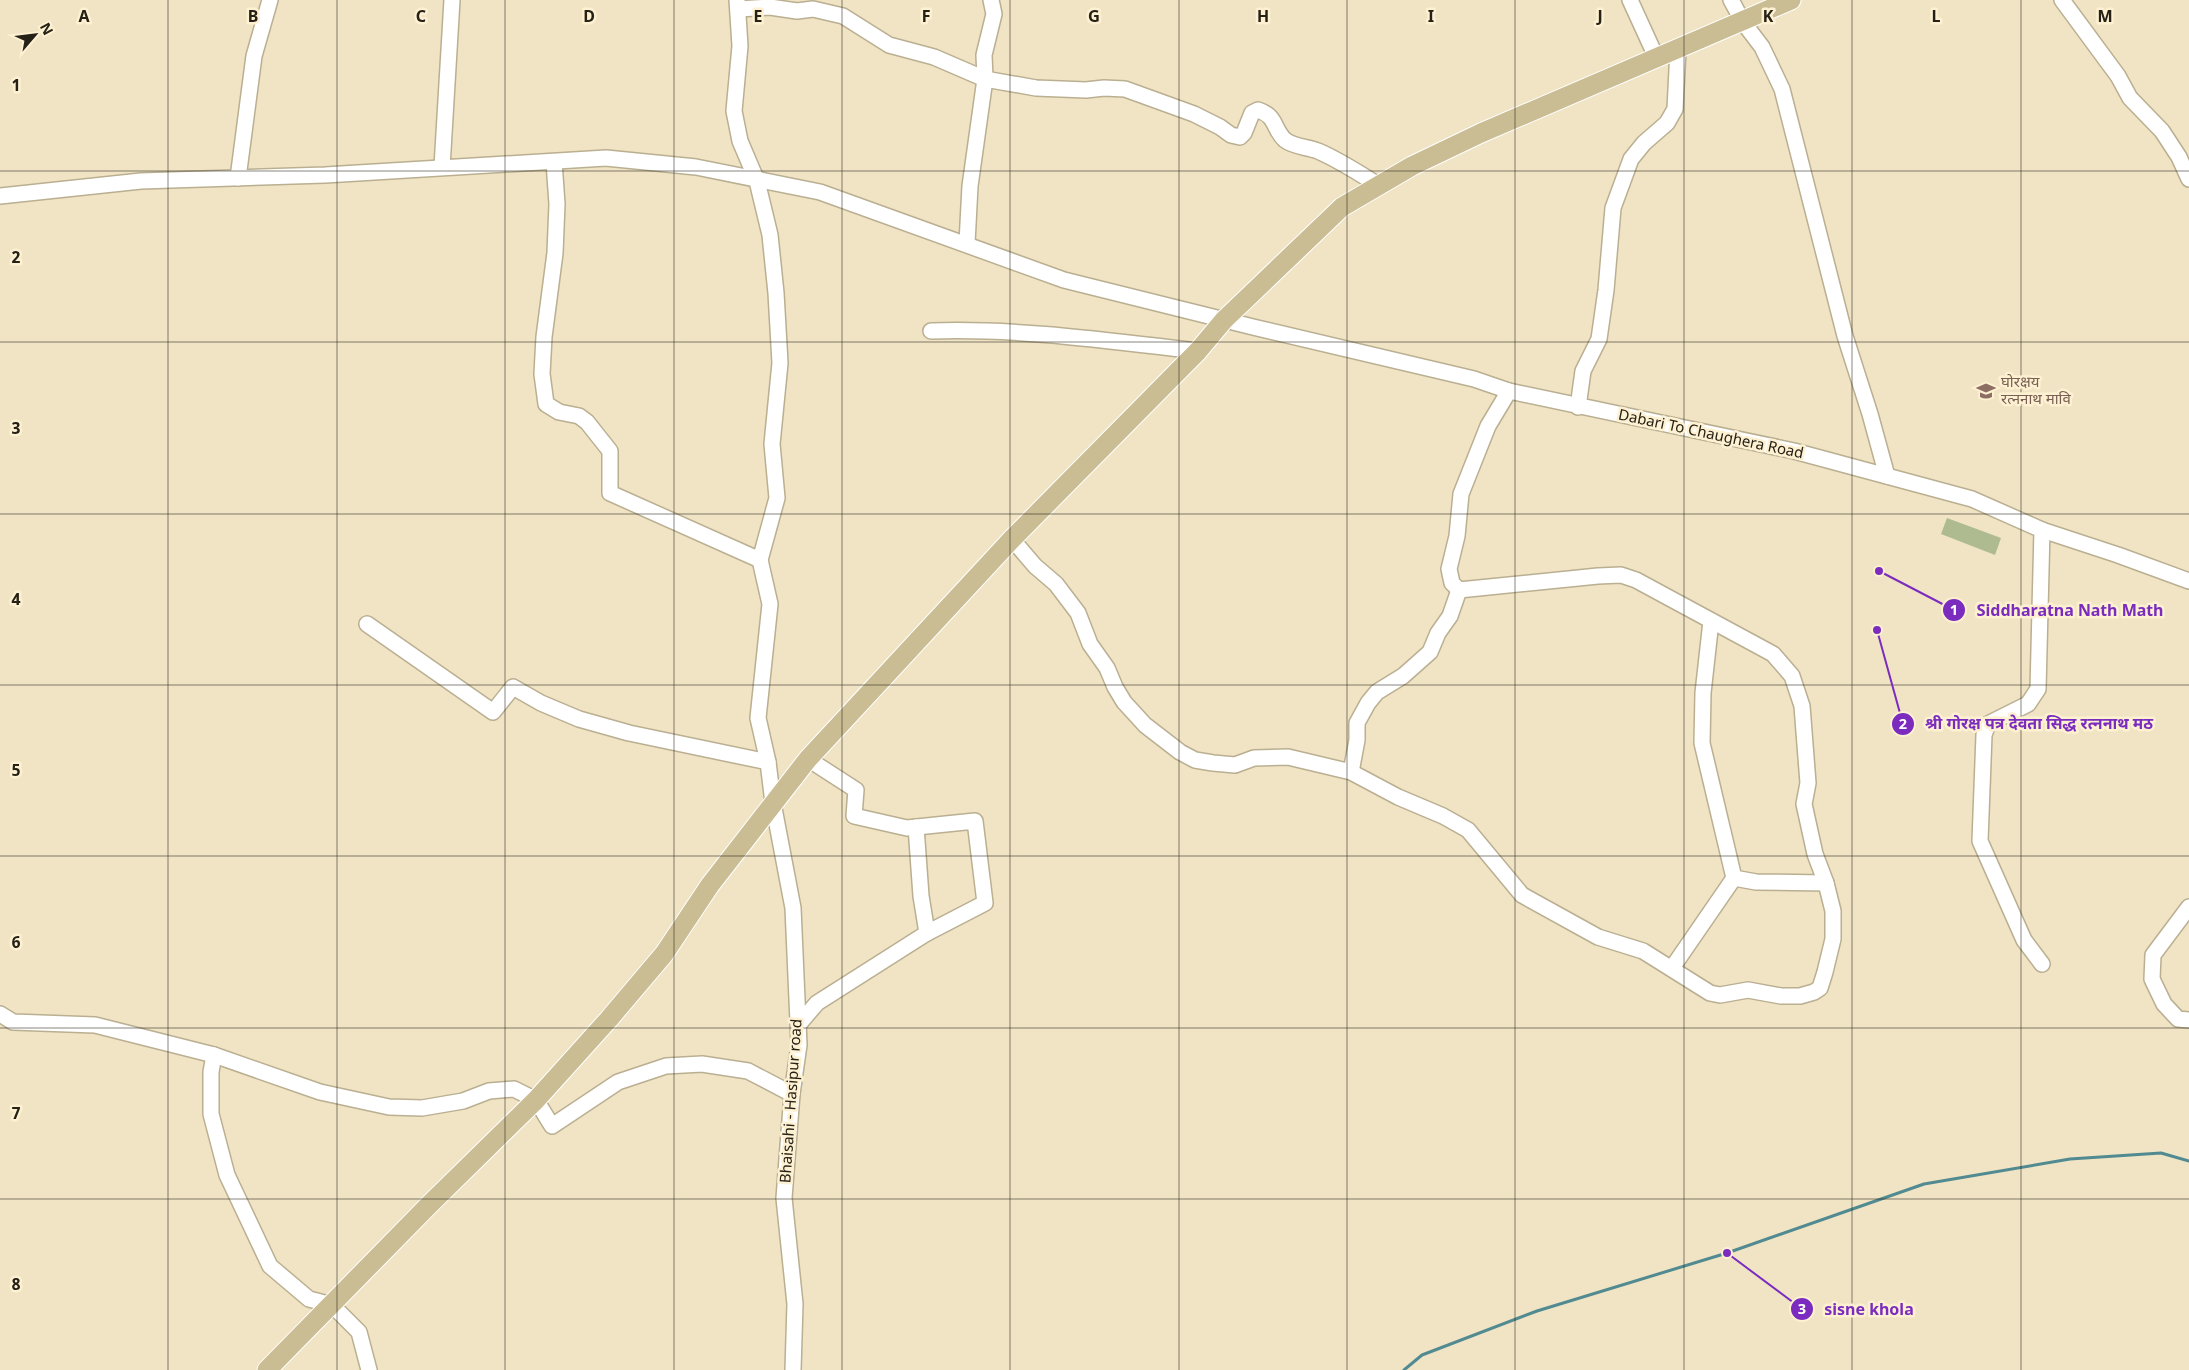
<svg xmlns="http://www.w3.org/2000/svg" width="2189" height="1370" font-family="Georgia,'Noto Sans Devanagari',serif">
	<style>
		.green { fill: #aeba90 }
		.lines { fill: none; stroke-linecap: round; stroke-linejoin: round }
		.stream { stroke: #518a90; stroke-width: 3 }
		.minor-casing { stroke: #baaf91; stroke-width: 18 }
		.major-casing { stroke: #fff; stroke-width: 21 }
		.minor { stroke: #fff; stroke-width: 15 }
		.major { stroke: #cabc93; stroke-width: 19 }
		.grid { fill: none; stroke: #262116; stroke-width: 1; stroke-opacity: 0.55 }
		.labels { text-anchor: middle; stroke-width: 5; stroke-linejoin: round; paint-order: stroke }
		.education-label { font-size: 15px; fill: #785e54; stroke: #fdf1d2; text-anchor: start }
		.street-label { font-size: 15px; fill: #262116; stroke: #fdf1d2 }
		.grid-label { font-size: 16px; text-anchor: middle; font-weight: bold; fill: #262116; stroke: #fdf1d2; stroke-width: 5; stroke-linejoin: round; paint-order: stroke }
		.leader { fill: none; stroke: #7b2cbf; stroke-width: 2 }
		.callout-dot { fill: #7b2cbf; stroke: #fdf1d2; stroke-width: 2 }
		.mark-label { font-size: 15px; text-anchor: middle; font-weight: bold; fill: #fff }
		.callout-label { font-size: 16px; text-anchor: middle; font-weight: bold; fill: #7b2cbf; stroke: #fdf1d2; stroke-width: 5; stroke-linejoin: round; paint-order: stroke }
	</style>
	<rect width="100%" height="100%" fill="#f0e4c5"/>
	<path class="green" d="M 1947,518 L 2001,538 L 1995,555 L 1941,534 Z"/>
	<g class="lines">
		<path class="stream" d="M 1404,1370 L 1422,1355 L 1537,1311 L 1727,1253 L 1924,1184 L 2070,1159 L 2161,1153 L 2189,1161"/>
		<g class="minor-casing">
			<g id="minor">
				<path d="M 737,0 L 740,46 L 734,111 L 740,141 L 757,181 L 770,235 L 776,293 L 780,363 L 772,444 L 777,498 L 760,560 L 770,604 L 758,718 L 768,762 L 773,803 L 793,908 L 799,1045 L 792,1094 L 784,1198 L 795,1304 L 793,1370"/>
				<path d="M 1630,0 L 1657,59"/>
				<path d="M 1731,0 L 1743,22 L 1762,47 L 1782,89 L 1845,336 L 1870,414 L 1887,476"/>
				<path d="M 2062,0 L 2118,76 L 2130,98 L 2162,131 L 2179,157 L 2189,179"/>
				<path d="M 739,9 L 770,7 L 797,11 L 813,9 L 843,16 L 889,45 L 934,57 L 985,79 L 1036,88 L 1086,90 L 1104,88 L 1125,89 L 1194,114 L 1220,127 L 1231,135 L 1240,137 L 1244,133 L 1252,113 L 1258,110 C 1277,116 1273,129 1285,140 C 1294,147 1308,147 1318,151 C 1339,160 1359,173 1378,185"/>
				<path d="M 554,162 L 557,204 L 555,253 L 544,337 L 542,374 L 546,404 L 559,412 L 579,416 L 587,422 L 610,451 L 610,493 L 760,560"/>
				<path d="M 442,167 L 452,0"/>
				<path d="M 238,178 L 254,56 L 270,0"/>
				<path d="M 0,196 L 141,181 L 325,175 L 606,158 L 696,167 L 820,192 L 1064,280 L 1253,327 L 1474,379 L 1509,391 L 1794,451 L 1972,499 L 2042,530 L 2118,555 L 2189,581"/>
				<path d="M 967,243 L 970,186 L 985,79 L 984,55 L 994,14 L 991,0"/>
				<path d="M 931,331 C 1019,328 1110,341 1198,351"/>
				<path d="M 1578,407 L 1583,371 L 1599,339 L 1606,290 L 1613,208 L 1631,159 L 1644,143 L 1667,123 L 1675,109 L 1678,50"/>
				<path d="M 1012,539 L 1035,566 L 1056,584 L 1078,613 L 1090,644 L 1107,668 L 1115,687 L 1124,702 L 1145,725 L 1180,752 L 1195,760 L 1213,763 L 1235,765 L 1254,758 L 1288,757 L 1351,772 L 1398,797 L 1443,816 L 1468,830 L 1522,895 L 1598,937 L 1643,951 L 1710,993 L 1720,995 L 1748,990 L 1781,996 L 1800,996 L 1814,992 L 1820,988 L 1825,972 L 1833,939 L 1833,911 L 1826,883 L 1815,854 L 1804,804 L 1808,783 L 1802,706 L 1792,676 L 1773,654 L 1636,580 L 1621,575 L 1598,576 L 1459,590 L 1452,583 L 1449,569 L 1457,536 L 1461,494 L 1488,426 L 1509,391"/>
				<path d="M 1711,621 L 1703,693 L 1702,743 L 1734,878 L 1756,882 L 1826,883"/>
				<path d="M 367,624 L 493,712 L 513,687 L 541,703 L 579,719 L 629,733 L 768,762"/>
				<path d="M 1351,772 L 1357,740 L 1357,723 L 1368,703 L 1377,692 L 1403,676 L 1430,652 L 1438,633 L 1450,616 L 1459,590"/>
				<path d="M 916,827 L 921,896 L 927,933"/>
				<path d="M 2189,907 L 2153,955 L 2152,979 L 2164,1004 L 2178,1019 L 2189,1020"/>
				<path d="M 2042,964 L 2024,940 L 1980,841 L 1984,735 L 1988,724 L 2028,704 L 2038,689 L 2042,530"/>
				<path d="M 1672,968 L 1734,878"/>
				<path d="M 0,1014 L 13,1022 L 95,1025 L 214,1055 L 320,1092 L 389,1107 L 422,1108 L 463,1101 L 489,1091 L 514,1089 L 536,1100 L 552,1126 L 618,1082 L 666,1066 L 702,1064 L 748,1071 L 792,1094"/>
				<path d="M 799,1024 L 817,1003 L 927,933 L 985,903 L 975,821 L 907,828 L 854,816 L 856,790 L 808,759"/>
				<path d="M 214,1055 L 211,1072 L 211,1114 L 227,1175 L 270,1266 L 309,1299 L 332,1305 L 359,1332 L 369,1370"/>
			</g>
		</g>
		<g class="major-casing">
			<path id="major" d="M 267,1370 L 429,1205 L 536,1100 L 609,1019 L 664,954 L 710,885 L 808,759 L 1012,539 L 1198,351 L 1224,320 L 1342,207 L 1412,166 L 1481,133 L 1791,0"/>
		</g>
		<use href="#minor" class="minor"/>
		<use href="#major" class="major"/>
	</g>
	<path class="grid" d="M 168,0 L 168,1370M 337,0 L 337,1370M 505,0 L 505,1370M 674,0 L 674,1370M 842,0 L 842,1370M 1010,0 L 1010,1370M 1179,0 L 1179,1370M 1347,0 L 1347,1370M 1515,0 L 1515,1370M 1684,0 L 1684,1370M 1852,0 L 1852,1370M 2021,0 L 2021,1370M 0,171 L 2189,171M 0,342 L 2189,342M 0,514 L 2189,514M 0,685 L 2189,685M 0,856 L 2189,856M 0,1028 L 2189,1028M 0,1199 L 2189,1199"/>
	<defs>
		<g id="school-bare" transform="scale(1.5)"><path d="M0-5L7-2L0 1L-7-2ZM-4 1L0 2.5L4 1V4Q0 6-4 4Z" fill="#8d6e63" stroke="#fdf1d2" stroke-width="2.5" paint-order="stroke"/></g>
	</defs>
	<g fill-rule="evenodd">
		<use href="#school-bare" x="1986" y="391"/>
	</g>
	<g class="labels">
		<g class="education-label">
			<text x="2001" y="387">घोरक्षय<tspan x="2001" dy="17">रत्ननाथ मावि</tspan></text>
		</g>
		<g class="street-label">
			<text transform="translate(1711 434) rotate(12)" y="5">Dabari To Chaughera Road</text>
			<text transform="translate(791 1101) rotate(-86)" y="5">Bhaisahi - Hasipur road</text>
		</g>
	</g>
	<g class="grid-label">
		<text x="84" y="22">A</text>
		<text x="253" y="22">B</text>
		<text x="421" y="22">C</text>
		<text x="589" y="22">D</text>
		<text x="758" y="22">E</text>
		<text x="926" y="22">F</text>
		<text x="1094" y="22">G</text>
		<text x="1263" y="22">H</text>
		<text x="1431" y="22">I</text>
		<text x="1600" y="22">J</text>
		<text x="1768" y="22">K</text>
		<text x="1936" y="22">L</text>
		<text x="2105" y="22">M</text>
		<text x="16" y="91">1</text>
		<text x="16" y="263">2</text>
		<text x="16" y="434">3</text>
		<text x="16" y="605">4</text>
		<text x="16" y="776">5</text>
		<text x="16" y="948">6</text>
		<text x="16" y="1119">7</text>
		<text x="16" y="1290">8</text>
	</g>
	<path class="leader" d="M1879 571L1954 610M1877 630L1903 724M1727 1253L1802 1309"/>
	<g class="callout-dot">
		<circle cx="1879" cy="571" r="5"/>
		<circle cx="1877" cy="630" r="5"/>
		<circle cx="1727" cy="1253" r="5"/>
		<circle cx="1954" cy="610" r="12"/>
		<circle cx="1903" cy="724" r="12"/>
		<circle cx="1802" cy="1309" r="12"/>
	</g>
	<g class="mark-label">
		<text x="1954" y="615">1</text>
		<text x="1903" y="729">2</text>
		<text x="1802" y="1314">3</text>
	</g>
	<g class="callout-label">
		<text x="2070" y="616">Siddharatna Nath Math</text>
		<text x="2039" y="729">श्री गोरक्ष पत्र देवता सिद्ध रत्ननाथ मठ</text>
		<text x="1869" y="1315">sisne khola</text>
	</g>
	<g transform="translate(35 35) rotate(62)" stroke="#fdf1d2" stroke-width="4" paint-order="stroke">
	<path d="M0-4L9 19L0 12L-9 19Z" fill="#262116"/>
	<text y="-8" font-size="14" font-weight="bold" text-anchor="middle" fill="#262116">N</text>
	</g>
</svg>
